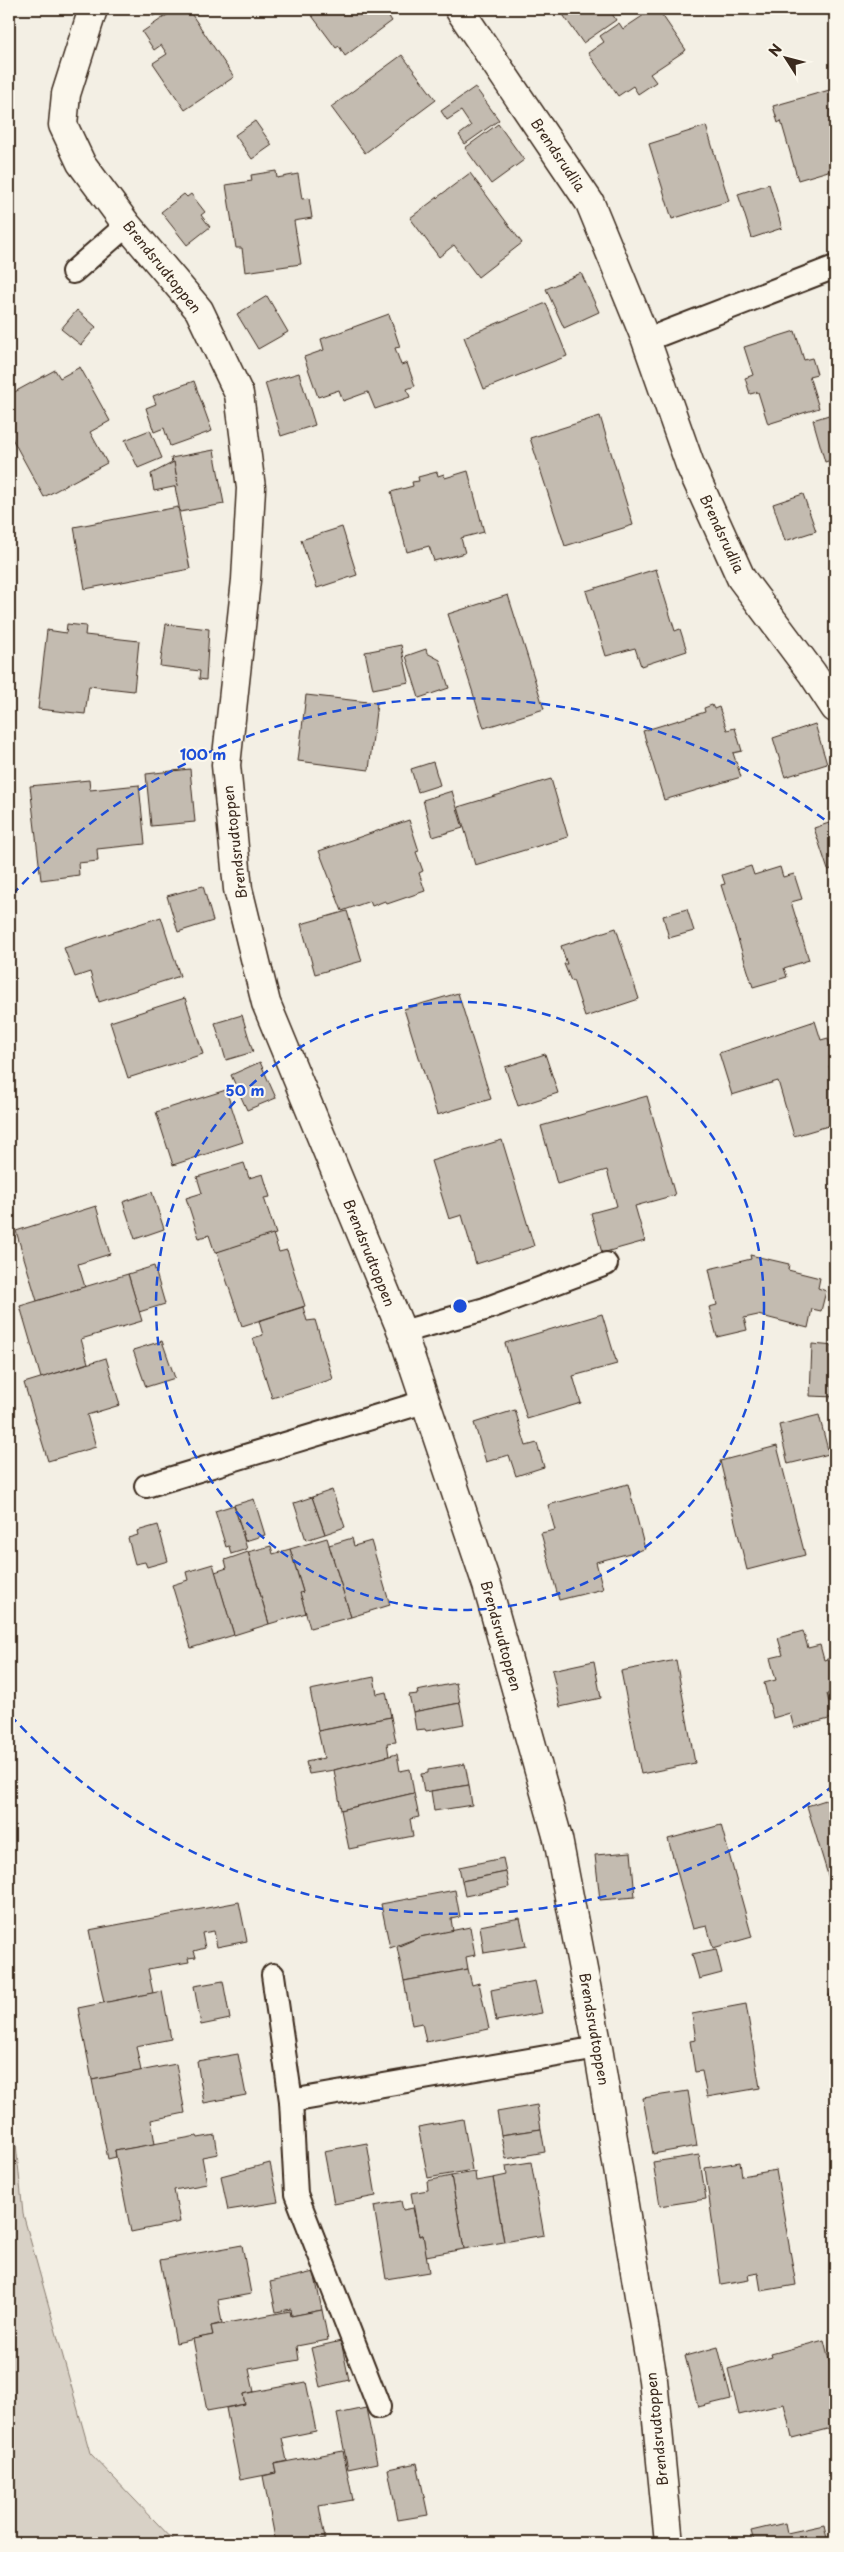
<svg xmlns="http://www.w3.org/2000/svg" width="844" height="2552" font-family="'Playpen Sans',sans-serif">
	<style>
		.green { fill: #d8d1c6; stroke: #8a7e72 }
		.building { fill: #c3bbb0; stroke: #3b2a1e }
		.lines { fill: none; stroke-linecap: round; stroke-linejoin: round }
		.lane-casing { stroke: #3b2a1e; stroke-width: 26 }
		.street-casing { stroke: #3b2a1e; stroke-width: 31 }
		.lane { stroke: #fbf7ec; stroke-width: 22 }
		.street { stroke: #fbf7ec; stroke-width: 28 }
		.ring { fill: none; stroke: #1d4ed8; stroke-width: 2.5; stroke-dasharray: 9 6 }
		.labels { text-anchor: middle; stroke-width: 4; stroke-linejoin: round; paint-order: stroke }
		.street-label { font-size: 14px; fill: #3b2a1e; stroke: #fbf7ec }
		.centre { fill: #1d4ed8; stroke: #fbf7ec; stroke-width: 2.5 }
		.ring-label { font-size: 15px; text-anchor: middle; font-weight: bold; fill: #1d4ed8; stroke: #fbf7ec; stroke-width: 4; stroke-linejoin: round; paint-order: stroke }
	</style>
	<rect width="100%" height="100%" fill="#f3efe4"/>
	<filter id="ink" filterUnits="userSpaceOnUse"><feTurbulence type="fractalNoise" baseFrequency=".02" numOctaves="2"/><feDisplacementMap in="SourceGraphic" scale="10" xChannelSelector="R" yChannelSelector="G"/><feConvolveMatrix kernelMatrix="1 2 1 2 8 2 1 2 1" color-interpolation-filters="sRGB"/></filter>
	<g filter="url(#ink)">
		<path class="green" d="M 9,2073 L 23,2214 L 90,2453 L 176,2543 L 9,2543 Z"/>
		<g class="building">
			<path d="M 149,9 L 165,9 L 153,16 Z"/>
			<path d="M 176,9 L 188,9 L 234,77 L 185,110 L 153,63 L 167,54 L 161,45 L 154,50 L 142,32 Z"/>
			<path d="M 307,9 L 384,9 L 392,21 L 345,56 L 339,46 L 336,48 Z"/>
			<path d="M 559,9 L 609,9 L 616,20 L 583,43 Z"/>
			<path d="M 653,9 L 658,9 L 686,50 L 650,74 L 656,82 L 638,94 L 633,86 L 618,96 L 588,53 L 604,42 L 600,36 L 619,23 L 623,29 Z"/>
			<path d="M 402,55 L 436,100 L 365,153 L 331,107 Z"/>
			<path d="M 475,87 L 499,120 L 465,144 L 459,135 L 471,126 L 461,111 L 447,120 L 441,111 Z"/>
			<path d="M 833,89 L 835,169 L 798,180 L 781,121 L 778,123 L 773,106 Z"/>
			<path d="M 255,121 L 272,145 L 252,159 L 235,135 Z"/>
			<path d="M 498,124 L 524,160 L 491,184 L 465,148 Z"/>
			<path d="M 706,126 L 729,201 L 672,219 L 649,144 Z"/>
			<path d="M 276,171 L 277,178 L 298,174 L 302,199 L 309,198 L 312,218 L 294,221 L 301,264 L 245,272 L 242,248 L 236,248 L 226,185 L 252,181 L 251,175 Z"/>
			<path d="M 470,173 L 522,243 L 478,277 L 454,245 L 439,257 L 410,218 Z"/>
			<path d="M 769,184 L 782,228 L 752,238 L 738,194 Z"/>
			<path d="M 184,194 L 187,197 L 191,194 L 205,212 L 201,215 L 210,227 L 187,245 L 161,212 Z"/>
			<path d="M 581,273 L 599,312 L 564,328 L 546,289 Z"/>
			<path d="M 267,296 L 288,332 L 258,349 L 237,314 Z"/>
			<path d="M 546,303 L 567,356 L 484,389 L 464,337 Z"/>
			<path d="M 77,310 L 96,327 L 81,345 L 61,329 Z"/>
			<path d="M 389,314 L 400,347 L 395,348 L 401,365 L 407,363 L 415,386 L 407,389 L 410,397 L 375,409 L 368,392 L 343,401 L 339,390 L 318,397 L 304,357 L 324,350 L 321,339 Z"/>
			<path d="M 795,331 L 804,360 L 812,358 L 817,374 L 809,376 L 819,408 L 768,424 L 758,392 L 750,394 L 745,378 L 753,375 L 744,347 Z"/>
			<path d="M 80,367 L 110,421 L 90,432 L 107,463 L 44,497 L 9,433 L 9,395 L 55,370 L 60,378 Z"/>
			<path d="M 299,373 L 315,425 L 281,436 L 265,383 Z"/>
			<path d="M 194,381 L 212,431 L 170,446 L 164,428 L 154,432 L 146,408 L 156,404 L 153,396 Z"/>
			<path d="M 835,413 L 835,459 L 825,462 L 813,420 Z"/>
			<path d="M 600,416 L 633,525 L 565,546 L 530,438 Z"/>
			<path d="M 150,430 L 162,458 L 138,468 L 125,440 Z"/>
			<path d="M 214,450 L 224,504 L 180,512 L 175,487 L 178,486 L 174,462 L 172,463 L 171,458 Z"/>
			<path d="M 174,462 L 178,486 L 154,491 L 151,474 Z"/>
			<path d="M 468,471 L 484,532 L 461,538 L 465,553 L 434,561 L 429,546 L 407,552 L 391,492 L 413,486 L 412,482 L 419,481 L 418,477 L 437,472 L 438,476 L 444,474 L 445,478 Z"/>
			<path d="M 803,494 L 816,531 L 785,541 L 773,504 Z"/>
			<path d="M 178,507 L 190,569 L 85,589 L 74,527 Z"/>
			<path d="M 342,527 L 357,575 L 317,588 L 301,540 Z"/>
			<path d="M 656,569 L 675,631 L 680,629 L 687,651 L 641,666 L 635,648 L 606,656 L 586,591 Z"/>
			<path d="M 508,595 L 544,709 L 484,728 L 448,614 Z"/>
			<path d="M 67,624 L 86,626 L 85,635 L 139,641 L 134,691 L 89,686 L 85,714 L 38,709 L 47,630 L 66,633 Z"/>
			<path d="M 166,624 L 209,629 L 206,680 L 199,679 L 200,671 L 160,666 Z"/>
			<path d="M 401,645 L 409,682 L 373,689 L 365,652 Z"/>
			<path d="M 426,649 L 427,653 L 440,660 L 449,688 L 419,698 L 406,656 Z"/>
			<path d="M 306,695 L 377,703 L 369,770 L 298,761 Z"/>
			<path d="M 712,705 L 714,709 L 719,707 L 727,730 L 735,728 L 742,751 L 733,753 L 741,777 L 664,800 L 643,731 L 705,712 L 704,708 Z"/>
			<path d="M 815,724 L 827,764 L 785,777 L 773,738 Z"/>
			<path d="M 433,762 L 440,785 L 418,792 L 411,769 Z"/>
			<path d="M 190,769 L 195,822 L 151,826 L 146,774 Z"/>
			<path d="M 551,779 L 568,837 L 475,865 L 458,807 Z"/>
			<path d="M 89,780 L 90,790 L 139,785 L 145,844 L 97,849 L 98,861 L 78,863 L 79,875 L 41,880 L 30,786 Z"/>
			<path d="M 452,791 L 463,828 L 433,837 L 423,800 Z"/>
			<path d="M 409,820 L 419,851 L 416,852 L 423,871 L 419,873 L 425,891 L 387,904 L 385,901 L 372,906 L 370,901 L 342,911 L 319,851 Z"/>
			<path d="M 835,821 L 835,868 L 828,870 L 814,828 Z"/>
			<path d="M 751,866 L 754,875 L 780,867 L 783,877 L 794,874 L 802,899 L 791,902 L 809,960 L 784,968 L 787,977 L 753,987 L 721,885 L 725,884 L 722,875 Z"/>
			<path d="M 203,886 L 213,921 L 178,932 L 167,896 Z"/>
			<path d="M 687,909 L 694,931 L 669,938 L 663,916 Z"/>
			<path d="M 347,911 L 362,961 L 315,974 L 301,924 Z"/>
			<path d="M 161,917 L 180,976 L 99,1002 L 90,972 L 75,977 L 64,948 Z"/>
			<path d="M 616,928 L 639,999 L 585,1017 L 573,980 L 571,981 L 564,964 L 567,964 L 561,946 Z"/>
			<path d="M 458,993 L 491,1099 L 437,1115 L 404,1009 Z"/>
			<path d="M 185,998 L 203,1054 L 128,1078 L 110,1022 Z"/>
			<path d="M 242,1015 L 253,1052 L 226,1060 L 215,1023 Z"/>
			<path d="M 815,1021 L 821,1040 L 828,1038 L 835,1063 L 829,1066 L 835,1087 L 835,1124 L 794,1136 L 778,1081 L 732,1095 L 719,1053 Z"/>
			<path d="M 545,1054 L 558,1093 L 518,1106 L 505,1067 Z"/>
			<path d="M 260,1062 L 276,1098 L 247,1110 L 231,1075 Z"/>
			<path d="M 226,1090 L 243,1142 L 173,1165 L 156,1112 Z"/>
			<path d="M 647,1096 L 675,1195 L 635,1206 L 645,1241 L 602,1253 L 591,1213 L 617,1206 L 607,1170 L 557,1184 L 541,1126 Z"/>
			<path d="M 502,1140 L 534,1246 L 476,1264 L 462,1215 L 449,1219 L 431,1161 Z"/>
			<path d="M 244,1163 L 249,1178 L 263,1174 L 270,1197 L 264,1198 L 276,1234 L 215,1253 L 209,1235 L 199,1238 L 186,1198 L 202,1193 L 197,1177 Z"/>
			<path d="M 152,1192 L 164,1229 L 135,1239 L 123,1202 Z"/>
			<path d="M 96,1206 L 110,1254 L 78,1264 L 85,1287 L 37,1301 L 16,1231 Z"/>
			<path d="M 273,1234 L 279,1252 L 287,1250 L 305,1306 L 242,1326 L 217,1252 Z"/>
			<path d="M 750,1255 L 789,1264 L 788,1270 L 820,1278 L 818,1288 L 826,1291 L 821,1311 L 812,1309 L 808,1328 L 758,1315 L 744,1318 L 747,1330 L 717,1337 L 709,1307 L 717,1305 L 709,1269 L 751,1259 Z"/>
			<path d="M 154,1266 L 165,1304 L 139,1312 L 128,1274 Z"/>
			<path d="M 128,1274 L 142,1321 L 81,1339 L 88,1363 L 41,1378 L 20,1306 Z"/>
			<path d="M 303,1307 L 307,1321 L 315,1320 L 333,1379 L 272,1398 L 253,1338 L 263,1335 L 259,1321 Z"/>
			<path d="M 602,1314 L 617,1364 L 573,1376 L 581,1403 L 527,1419 L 505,1343 Z"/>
			<path d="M 162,1341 L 175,1378 L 146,1387 L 133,1350 Z"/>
			<path d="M 812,1344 L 835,1346 L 835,1397 L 810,1396 Z"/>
			<path d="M 106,1358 L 120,1405 L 87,1415 L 96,1447 L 48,1461 L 24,1383 Z"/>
			<path d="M 515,1410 L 526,1446 L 537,1443 L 544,1467 L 516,1476 L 509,1455 L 486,1462 L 474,1423 Z"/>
			<path d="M 819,1415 L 829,1454 L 788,1464 L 779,1425 Z"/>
			<path d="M 777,1446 L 805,1555 L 747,1570 L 720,1461 Z"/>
			<path d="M 628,1484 L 645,1549 L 596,1562 L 603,1589 L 559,1600 L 541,1533 L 555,1530 L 548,1505 Z"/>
			<path d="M 332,1490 L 345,1527 L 325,1534 L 312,1497 Z"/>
			<path d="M 312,1497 L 325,1534 L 306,1540 L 294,1503 Z"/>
			<path d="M 254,1499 L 265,1535 L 245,1541 L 234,1505 Z"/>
			<path d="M 234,1505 L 247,1549 L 231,1554 L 229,1546 L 226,1547 L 215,1511 Z"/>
			<path d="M 158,1525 L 168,1561 L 147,1567 L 145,1562 L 135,1564 L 128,1538 L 138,1535 L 137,1531 Z"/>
			<path d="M 327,1538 L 351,1617 L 310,1628 L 300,1593 L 303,1592 L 290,1549 Z"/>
			<path d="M 352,1538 L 354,1546 L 371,1541 L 390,1605 L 351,1617 L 329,1545 Z"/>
			<path d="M 271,1546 L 273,1554 L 290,1549 L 303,1592 L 300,1593 L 306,1613 L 269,1624 L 248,1552 Z"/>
			<path d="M 248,1552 L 269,1624 L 234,1635 L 215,1572 L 227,1568 L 225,1560 Z"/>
			<path d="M 213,1564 L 234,1635 L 191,1648 L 172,1585 L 188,1580 L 186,1572 Z"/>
			<path d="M 803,1631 L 808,1648 L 820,1645 L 824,1660 L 831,1658 L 835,1674 L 835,1692 L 827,1694 L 833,1718 L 794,1728 L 790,1713 L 773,1718 L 764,1683 L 776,1680 L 770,1658 L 783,1655 L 778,1638 Z"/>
			<path d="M 676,1660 L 695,1763 L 641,1774 L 621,1671 Z"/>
			<path d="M 594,1661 L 601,1698 L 560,1707 L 552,1670 Z"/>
			<path d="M 374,1677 L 377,1694 L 386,1692 L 391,1717 L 318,1731 L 310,1690 Z"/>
			<path d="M 456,1683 L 460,1703 L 413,1712 L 409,1695 L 418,1694 L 417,1691 Z"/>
			<path d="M 460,1703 L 464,1724 L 426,1731 L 425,1729 L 416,1730 L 413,1712 Z"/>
			<path d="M 391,1717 L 396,1742 L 387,1743 L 389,1756 L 334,1770 L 309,1774 L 306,1762 L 324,1758 L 318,1731 Z"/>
			<path d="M 397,1754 L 400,1771 L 410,1769 L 414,1793 L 341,1810 L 334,1770 Z"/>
			<path d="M 465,1764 L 469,1785 L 424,1792 L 421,1774 L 428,1773 L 428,1770 Z"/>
			<path d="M 469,1785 L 472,1805 L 434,1811 L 431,1791 Z"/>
			<path d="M 414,1793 L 419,1817 L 410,1819 L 413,1836 L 349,1849 L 341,1810 Z"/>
			<path d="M 835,1797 L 835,1895 L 834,1895 L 807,1806 Z"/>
			<path d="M 721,1825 L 752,1937 L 713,1948 L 707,1926 L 693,1929 L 668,1839 Z"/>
			<path d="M 631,1852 L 635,1897 L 600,1900 L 595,1855 Z"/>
			<path d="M 503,1858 L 506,1872 L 462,1881 L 459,1867 Z"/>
			<path d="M 506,1872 L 509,1887 L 465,1896 L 462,1881 Z"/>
			<path d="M 455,1890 L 460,1917 L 451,1919 L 453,1931 L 420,1937 L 390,1948 L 381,1904 Z"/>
			<path d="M 239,1902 L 247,1941 L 217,1947 L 214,1931 L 202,1933 L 205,1948 L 194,1951 L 196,1957 L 188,1958 L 189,1962 L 148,1969 L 153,1993 L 104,2003 L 89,1930 Z"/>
			<path d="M 520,1918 L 526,1946 L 484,1953 L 480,1926 Z"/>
			<path d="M 470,1927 L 475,1955 L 466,1957 L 468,1969 L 404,1981 L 397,1947 L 420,1937 Z"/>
			<path d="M 716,1949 L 722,1973 L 699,1979 L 692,1954 Z"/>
			<path d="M 468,1969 L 472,1985 L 479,1983 L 489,2029 L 426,2042 L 422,2023 L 412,2025 L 404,1981 Z"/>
			<path d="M 223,1981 L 230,2019 L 201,2025 L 194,1986 Z"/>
			<path d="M 535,1981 L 542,2013 L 496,2021 L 491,1990 Z"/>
			<path d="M 835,1985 L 835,1999 L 829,1996 Z"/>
			<path d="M 162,1991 L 171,2039 L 136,2046 L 141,2071 L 92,2080 L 78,2008 Z"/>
			<path d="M 746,2004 L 760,2088 L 707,2097 L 702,2071 L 695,2072 L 690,2041 L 696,2040 L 692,2014 Z"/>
			<path d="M 238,2054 L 246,2095 L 204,2103 L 197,2061 Z"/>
			<path d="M 176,2064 L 185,2113 L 151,2120 L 155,2144 L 115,2151 L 116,2157 L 108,2159 L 92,2080 Z"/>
			<path d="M 688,2091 L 697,2146 L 653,2154 L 643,2098 Z"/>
			<path d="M 537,2105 L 541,2129 L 501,2135 L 497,2112 Z"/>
			<path d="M 463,2119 L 472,2170 L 428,2178 L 418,2127 Z"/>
			<path d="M 541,2129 L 545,2152 L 506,2159 L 501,2135 Z"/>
			<path d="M 215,2135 L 218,2154 L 202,2157 L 207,2184 L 174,2190 L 180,2222 L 131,2232 L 115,2151 L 197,2136 L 198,2138 Z"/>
			<path d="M 367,2143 L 376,2196 L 334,2204 L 324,2151 Z"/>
			<path d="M 699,2155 L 706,2199 L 660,2206 L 653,2162 Z"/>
			<path d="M 531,2162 L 544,2235 L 504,2242 L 493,2178 L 507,2175 L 506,2166 Z"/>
			<path d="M 740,2162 L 742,2176 L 776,2170 L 796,2285 L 761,2291 L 758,2273 L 748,2275 L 749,2280 L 721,2285 L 705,2168 Z"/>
			<path d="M 270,2163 L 278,2202 L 228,2210 L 221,2176 Z"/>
			<path d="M 475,2172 L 476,2181 L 493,2178 L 504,2242 L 464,2249 L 451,2176 Z"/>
			<path d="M 451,2176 L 464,2249 L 426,2256 L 423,2235 L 419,2236 L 411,2193 L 428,2190 L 427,2181 Z"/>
			<path d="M 401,2201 L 403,2210 L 413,2208 L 419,2236 L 423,2235 L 429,2272 L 386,2279 L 374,2206 Z"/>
			<path d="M 242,2245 L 251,2294 L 218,2300 L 222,2323 L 211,2326 L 213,2335 L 176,2343 L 160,2260 Z"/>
			<path d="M 314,2272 L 322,2310 L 292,2316 L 291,2309 L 276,2312 L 270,2282 Z"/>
			<path d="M 322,2310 L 328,2340 L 297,2346 L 299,2360 L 249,2369 L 254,2392 L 243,2394 L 245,2404 L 207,2411 L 193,2339 L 213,2335 L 211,2326 L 290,2311 L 291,2316 Z"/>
			<path d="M 824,2340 L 835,2384 L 835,2427 L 792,2438 L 784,2404 L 739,2415 L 728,2369 L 772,2357 L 771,2354 Z"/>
			<path d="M 341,2341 L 349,2380 L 320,2387 L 311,2348 Z"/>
			<path d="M 718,2347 L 731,2399 L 698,2407 L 685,2356 Z"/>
			<path d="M 306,2382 L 316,2431 L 282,2438 L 287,2461 L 274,2464 L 276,2473 L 240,2480 L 226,2408 L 245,2404 L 243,2394 Z"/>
			<path d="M 366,2408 L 377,2463 L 348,2469 L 337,2414 Z"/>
			<path d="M 343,2451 L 353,2500 L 319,2506 L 325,2539 L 302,2543 L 276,2543 L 263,2476 L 276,2473 L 274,2464 Z"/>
			<path d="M 417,2463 L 428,2515 L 398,2520 L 388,2469 Z"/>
			<path d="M 785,2523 L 787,2533 L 824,2525 L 828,2543 L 750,2543 L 754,2542 L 751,2531 Z"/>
		</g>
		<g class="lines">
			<g class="lane-casing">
				<g id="lane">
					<path d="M 73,272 L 127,225"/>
					<path d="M 646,340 L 835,267"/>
					<path d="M 402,1332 L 485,1309 L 606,1264"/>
					<path d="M 146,1486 L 424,1402"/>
					<path d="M 273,1975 L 291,2101 L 598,2048"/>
					<path d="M 291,2101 L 296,2194 L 379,2407"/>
				</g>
			</g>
			<g class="street-casing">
				<g id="street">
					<path d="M 93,9 L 66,94 L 63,125 L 81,163 L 127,225 L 199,310 L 239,394 L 251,488 L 246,580 L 226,765 L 238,889 L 266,1003 L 402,1332 L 487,1585 L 558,1839 L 598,2048 L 653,2380 L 669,2543"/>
					<path d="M 459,9 L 590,203 L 646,340 L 690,465 L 741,578 L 812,673 L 835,708"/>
				</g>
			</g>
			<use href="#lane" class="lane"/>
			<use href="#street" class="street"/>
		</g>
	</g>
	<g class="ring">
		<circle cx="460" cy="1306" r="304"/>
		<path d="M834 1785A608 608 0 0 1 12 1717M12 895A608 608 0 0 1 834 827"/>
	</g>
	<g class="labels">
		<g class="street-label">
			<text transform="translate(558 155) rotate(56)" y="5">Brendsrudlia</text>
			<text transform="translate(162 267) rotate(51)" y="5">Brendsrudtoppen</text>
			<text transform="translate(722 534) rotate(65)" y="5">Brendsrudlia</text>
			<text transform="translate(235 842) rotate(-97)" y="5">Brendsrudtoppen</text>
			<text transform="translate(369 1253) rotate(68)" y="5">Brendsrudtoppen</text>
			<text transform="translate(501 1636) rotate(74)" y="5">Brendsrudtoppen</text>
			<text transform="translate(594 2029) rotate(80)" y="5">Brendsrudtoppen</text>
			<text transform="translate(657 2429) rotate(-96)" y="5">Brendsrudtoppen</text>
		</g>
	</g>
	<circle cx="460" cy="1306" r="8" class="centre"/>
	<g class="ring-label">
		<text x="203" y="760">100 m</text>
		<text x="245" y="1096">50 m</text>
	</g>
	<rect width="844" height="2552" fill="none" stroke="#fbf7ec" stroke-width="30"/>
	<rect x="15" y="15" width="814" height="2522" fill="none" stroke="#3b2a1e" stroke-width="2" filter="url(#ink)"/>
	<g transform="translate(786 58) rotate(306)" stroke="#fbf7ec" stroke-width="4" paint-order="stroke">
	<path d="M0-4L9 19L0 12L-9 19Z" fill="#3b2a1e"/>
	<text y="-8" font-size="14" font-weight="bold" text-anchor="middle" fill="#3b2a1e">N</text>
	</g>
</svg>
